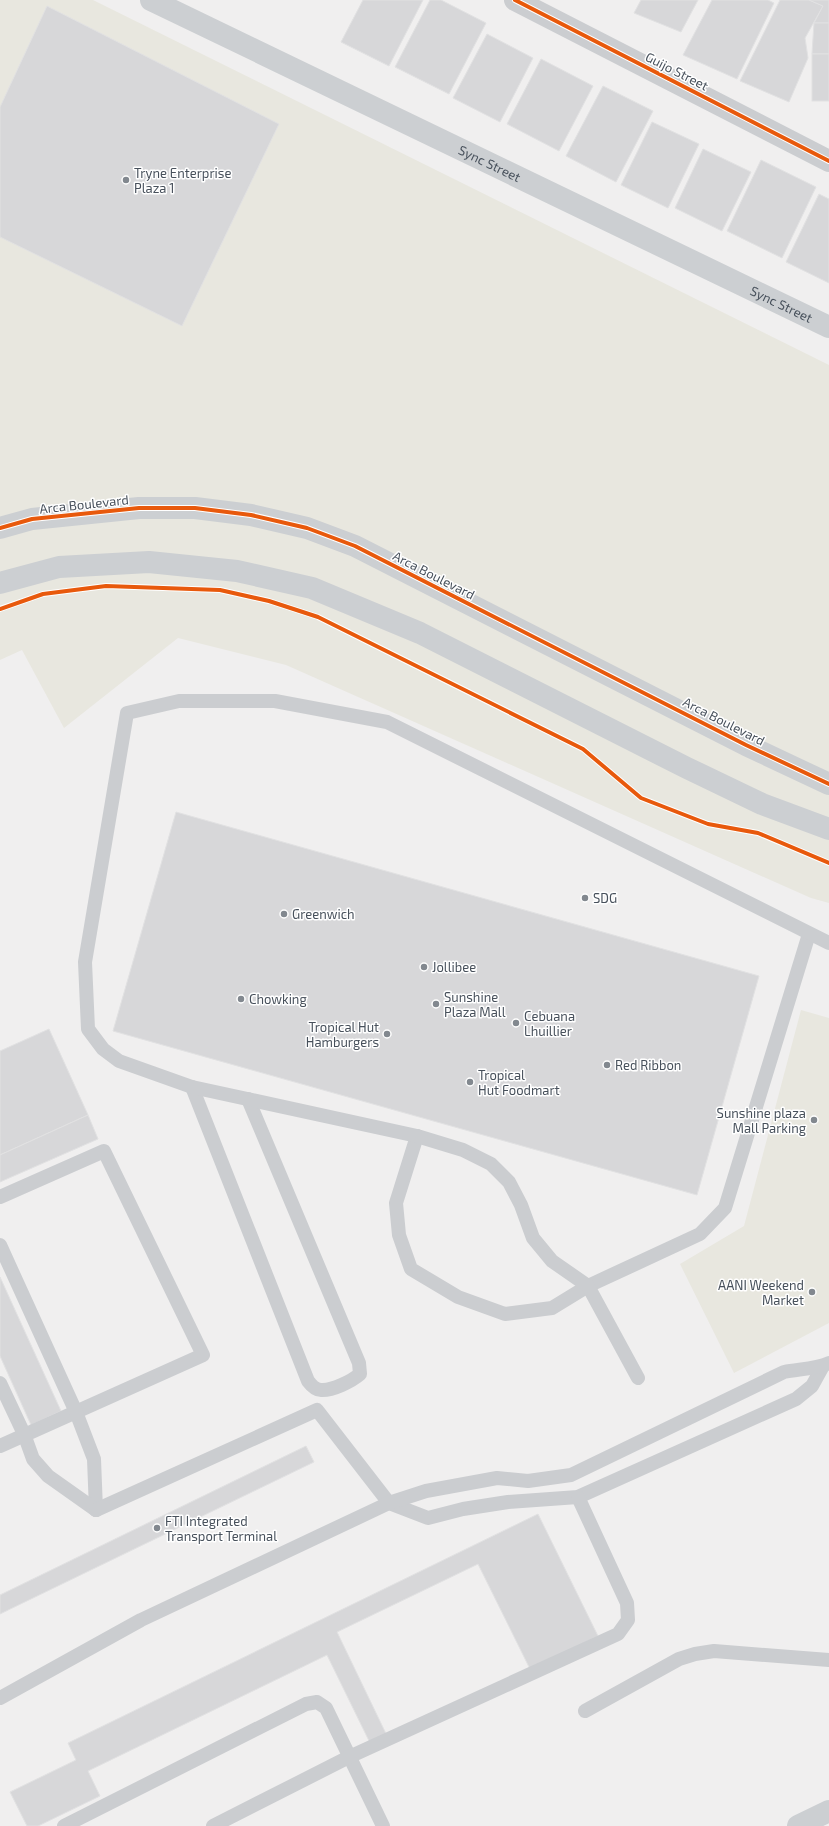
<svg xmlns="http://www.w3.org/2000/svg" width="829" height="1826" font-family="'Exo 2',sans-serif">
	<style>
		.commercial { fill: #e8e7df }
		.building { fill: #d7d7d9; stroke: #e1e1e2 }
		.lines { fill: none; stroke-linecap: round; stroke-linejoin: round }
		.lane { stroke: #cbcdd0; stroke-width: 14 }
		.street { stroke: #cbcdd0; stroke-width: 22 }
		.secondary { stroke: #cccfd2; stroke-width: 22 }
		.cycleway-casing { stroke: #fff; stroke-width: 6 }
		.cycleway { stroke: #e8590c; stroke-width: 4 }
		.poi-dot { fill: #82888f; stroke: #fff; stroke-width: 1.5 }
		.labels { text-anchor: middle; stroke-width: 3; stroke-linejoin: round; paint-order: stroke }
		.street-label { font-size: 13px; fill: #47505b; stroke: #fff }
		.poi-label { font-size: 13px; fill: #47505b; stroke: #fff; text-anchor: start }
	</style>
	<rect width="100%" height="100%" fill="#f0efef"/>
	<g class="commercial">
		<path d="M 0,0 L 93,0 L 829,365 L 829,903 L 811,898 L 286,665 L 178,638 L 64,728 L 22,650 L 0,660 Z"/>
		<path d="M 801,1010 L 829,1018 L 829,1323 L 734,1373 L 680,1264 L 744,1226 Z"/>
	</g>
	<g class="building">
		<path d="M 363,0 L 423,0 L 389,66 L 341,42 Z"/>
		<path d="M 430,0 L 441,0 L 486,23 L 449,94 L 395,67 Z"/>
		<path d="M 641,0 L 698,0 L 681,32 L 634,13 Z"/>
		<path d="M 712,0 L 768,0 L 774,3 L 737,79 L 683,55 Z"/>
		<path d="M 780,0 L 809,0 L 823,6 L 805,38 L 808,58 L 789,102 L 740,81 Z"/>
		<path d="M 809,0 L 829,0 L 829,23 L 814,23 L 823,6 Z"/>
		<path d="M 47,6 L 279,124 L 182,326 L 0,237 L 0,107 Z"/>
		<path d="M 814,23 L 829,23 L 829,54 L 812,54 Z"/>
		<path d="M 487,34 L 533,58 L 500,122 L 453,98 Z"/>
		<rect x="812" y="54" width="17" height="47"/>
		<path d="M 541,59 L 593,86 L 559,151 L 507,124 Z"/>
		<path d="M 603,86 L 653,111 L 616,182 L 566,156 Z"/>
		<path d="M 652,122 L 699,144 L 668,208 L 621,185 Z"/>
		<path d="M 703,149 L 751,172 L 722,231 L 675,208 Z"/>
		<path d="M 761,160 L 816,187 L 782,258 L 727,231 Z"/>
		<path d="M 819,194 L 829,199 L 829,283 L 786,262 Z"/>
		<path d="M 176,812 L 759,976 L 697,1195 L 113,1031 Z"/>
		<path d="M 49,1029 L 88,1115 L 0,1155 L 0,1051 Z"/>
		<path d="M 88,1115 L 98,1139 L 0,1182 L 0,1155 Z"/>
		<path d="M 0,1277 L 61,1411 L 31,1425 L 0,1356 Z"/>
		<path d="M 306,1446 L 314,1462 L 0,1614 L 0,1595 Z"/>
		<path d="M 538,1514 L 598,1636 L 530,1669 L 478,1564 L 337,1632 L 390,1742 L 374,1751 L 327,1655 L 88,1771 L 100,1796 L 38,1826 L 27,1826 L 10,1792 L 76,1760 L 68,1743 Z"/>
	</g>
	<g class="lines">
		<g class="lane">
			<path d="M 192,1087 L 308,1381 C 311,1385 315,1390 321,1390 C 332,1391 352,1381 360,1374 L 359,1363 L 248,1099"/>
			<path d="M 417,1136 L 396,1203 L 399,1235 L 411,1269 L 458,1297 L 505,1314 L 552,1308 L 588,1286 L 700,1234 L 725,1208 L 809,934"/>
			<path d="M 0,1197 L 104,1151 L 203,1355 L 0,1446"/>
			<path d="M 0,1245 L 76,1412 L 94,1459 L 96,1510"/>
			<path d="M 638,1378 L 588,1286 L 552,1261 L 533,1238 L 521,1205 L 509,1182 L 491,1164 L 463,1150 L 417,1136 L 192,1087 L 119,1061 L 103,1049 L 88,1029 L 85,962 L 127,713 L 179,701 L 275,701 L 387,722 L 829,943"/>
			<path d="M 0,1383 L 24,1434 L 33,1459 L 48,1476 L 96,1510"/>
			<path d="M 96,1510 L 317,1410 L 389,1503 L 428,1518 L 463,1509 L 508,1502 L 578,1497 L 796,1399 L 812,1386 L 823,1366"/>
			<path d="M 0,1698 L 141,1620 L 389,1503 L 426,1491 L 497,1478 L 528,1481 L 571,1475 L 784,1372 C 799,1369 816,1369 829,1363"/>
			<path d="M 585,1711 L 679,1659 L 695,1654 L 714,1651 L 829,1660"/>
			<path d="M 64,1826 L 306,1704 L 317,1702 L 326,1708 L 383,1826"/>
			<path d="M 213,1826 L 349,1757 L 618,1634 L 628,1620 L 627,1603 L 578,1497"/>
		</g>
		<path class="street" d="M 515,0 L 829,161"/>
		<g class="secondary">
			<path id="s1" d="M 151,0 L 829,327"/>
			<path d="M 0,528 L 32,519 L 139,508 L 195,508 L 251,515 L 307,528 L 355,546 L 746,745 L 829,784"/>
			<path d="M 0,583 L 59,567 L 149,562 L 237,571 L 312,588 L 420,633 L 687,768 L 762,804 L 829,829"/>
			<path d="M 798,1826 L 829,1811"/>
		</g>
		<g class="cycleway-casing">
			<g id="cycleway">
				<path d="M 515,0 L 829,161"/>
				<path d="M 0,528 L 32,519 L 139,508 L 195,508 L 251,515 L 307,528 L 355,546 L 746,745 L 829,784"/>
				<path d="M 0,609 L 43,594 L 106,586 L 220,590 L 269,601 L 318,617 L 583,749 L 641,798 L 708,824 L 758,833 L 829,863"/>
			</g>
		</g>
		<use href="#cycleway" class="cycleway"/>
	</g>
	<g class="poi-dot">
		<circle cx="126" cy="180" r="4"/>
		<circle cx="585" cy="898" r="4"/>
		<circle cx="284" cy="914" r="4"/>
		<circle cx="424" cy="967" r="4"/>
		<circle cx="241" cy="999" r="4"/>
		<circle cx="436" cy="1004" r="4"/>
		<circle cx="516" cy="1023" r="4"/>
		<circle cx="387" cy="1034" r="4"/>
		<circle cx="607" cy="1065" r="4"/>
		<circle cx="470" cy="1082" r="4"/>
		<circle cx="814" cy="1120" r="4"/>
		<circle cx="812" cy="1292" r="4"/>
		<circle cx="157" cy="1528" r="4"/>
	</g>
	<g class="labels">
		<g class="street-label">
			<text transform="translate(677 71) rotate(27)" y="5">Guijo Street</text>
			<text dy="5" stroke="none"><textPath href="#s1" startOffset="376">Sync Street</textPath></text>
			<text dy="5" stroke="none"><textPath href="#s1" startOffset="700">Sync Street</textPath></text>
			<text transform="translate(84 504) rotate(-6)" y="5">Arca Boulevard</text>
			<text transform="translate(434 575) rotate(27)" y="5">Arca Boulevard</text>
			<text transform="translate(724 721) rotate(27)" y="5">Arca Boulevard</text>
		</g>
		<g class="poi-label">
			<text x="134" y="178">Tryne Enterprise<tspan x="134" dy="15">Plaza 1</tspan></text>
			<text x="593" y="903">SDG</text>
			<text x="292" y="919">Greenwich</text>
			<text x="432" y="972">Jollibee</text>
			<text x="444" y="1002">Sunshine<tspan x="444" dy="15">Plaza Mall</tspan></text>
			<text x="249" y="1004">Chowking</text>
			<text x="524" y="1021">Cebuana<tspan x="524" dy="15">Lhuillier</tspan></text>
			<text x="379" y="1032" text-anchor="end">Tropical Hut<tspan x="379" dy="15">Hamburgers</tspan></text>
			<text x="615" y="1070">Red Ribbon</text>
			<text x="478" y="1080">Tropical<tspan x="478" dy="15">Hut Foodmart</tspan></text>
			<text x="806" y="1118" text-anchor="end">Sunshine plaza<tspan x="806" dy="15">Mall Parking</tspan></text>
			<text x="804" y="1290" text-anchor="end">AANI Weekend<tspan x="804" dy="15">Market</tspan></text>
			<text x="165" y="1526">FTI Integrated<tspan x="165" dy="15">Transport Terminal</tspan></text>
		</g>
	</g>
</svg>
